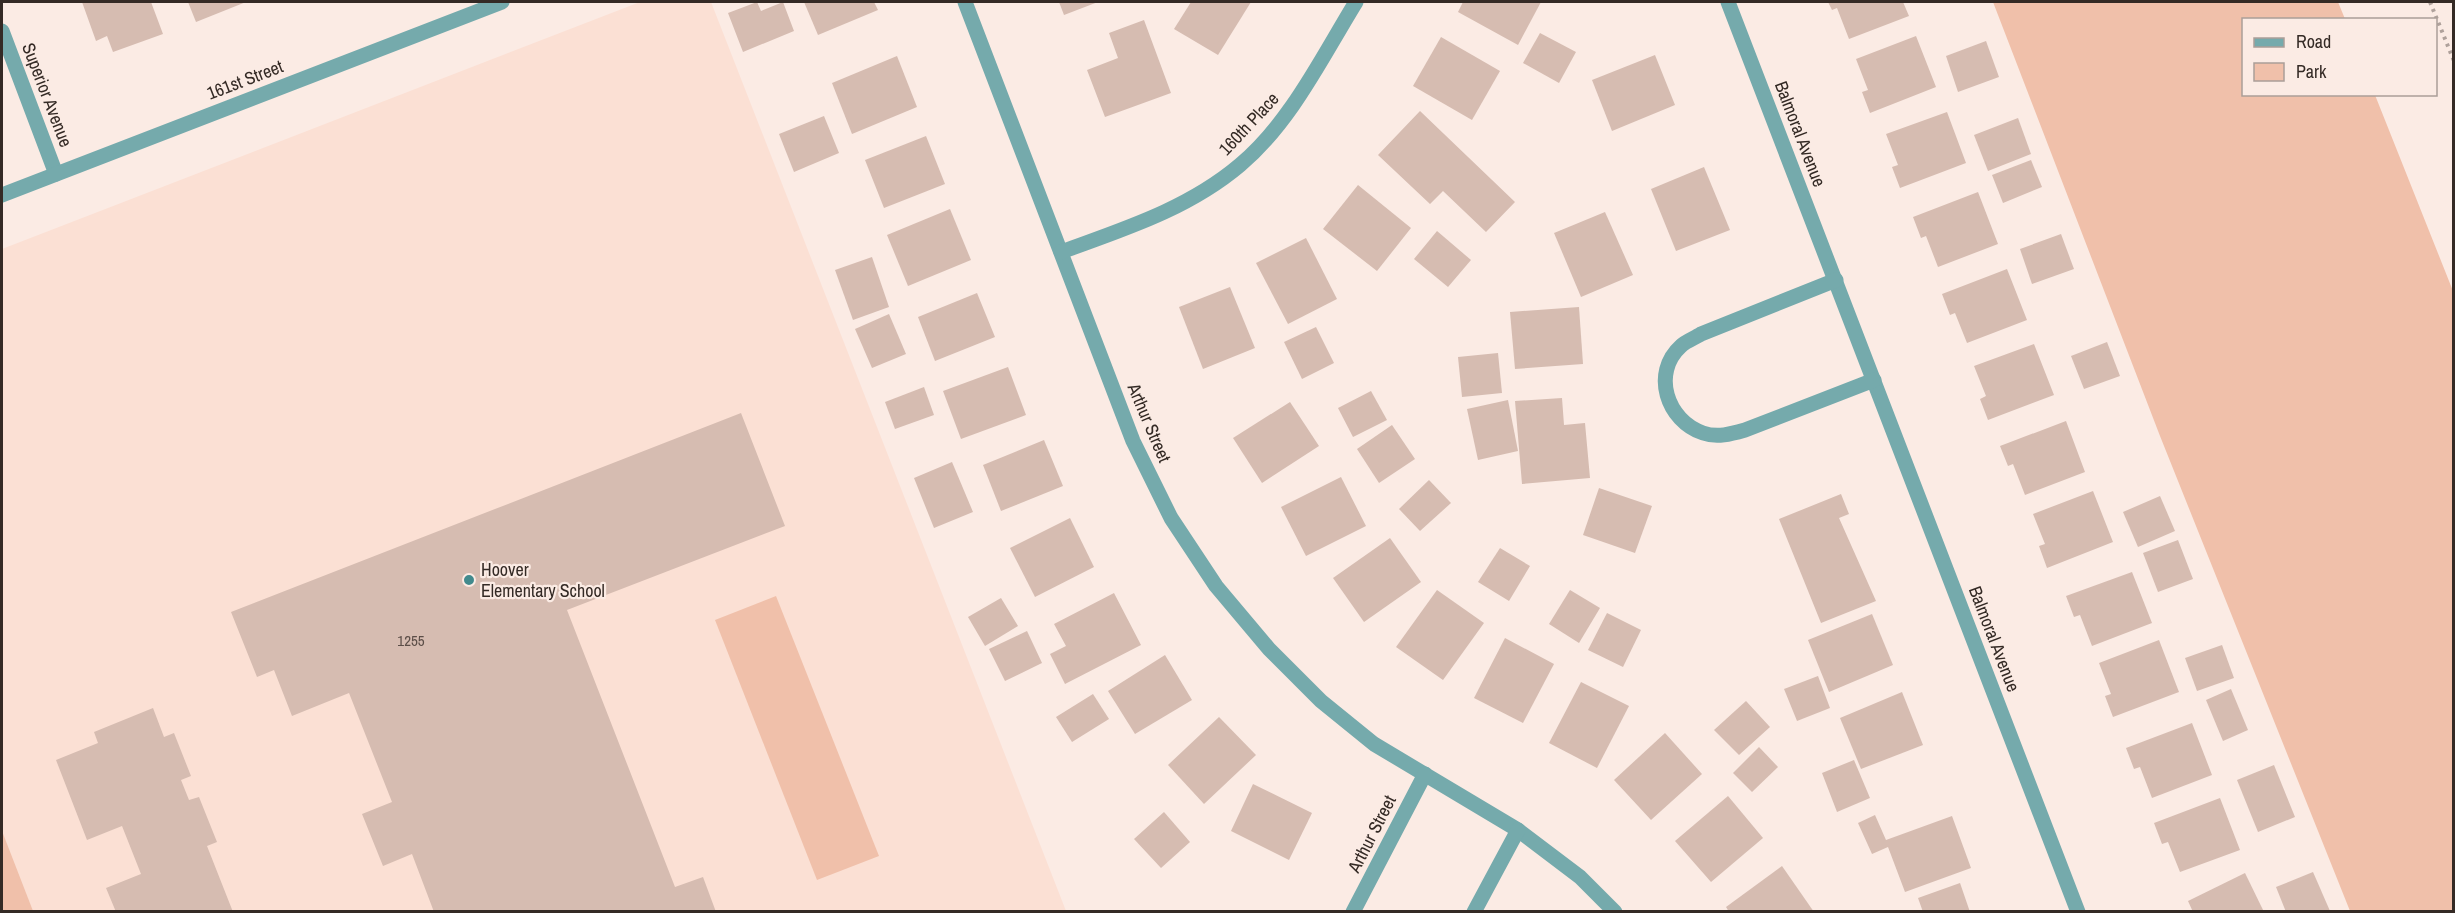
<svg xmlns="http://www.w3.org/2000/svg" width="2455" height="913" font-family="'Archivo Narrow',sans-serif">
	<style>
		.built { fill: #fbe0d4 }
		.green { fill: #f0c0aa }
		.building { fill: #d6bcb1 }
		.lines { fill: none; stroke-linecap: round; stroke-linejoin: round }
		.path { stroke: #afa19b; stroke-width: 4; stroke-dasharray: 3 4.5; stroke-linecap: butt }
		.minor { stroke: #75aaac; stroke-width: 15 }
		.poi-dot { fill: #428a8d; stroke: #fbebe4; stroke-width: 2 }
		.labels { text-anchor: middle; stroke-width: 4.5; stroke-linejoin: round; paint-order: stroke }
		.number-label { font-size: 15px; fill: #5c4e48 }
		.street-label { font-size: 18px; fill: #342a25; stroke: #fbebe4 }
		.poi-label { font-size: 18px; fill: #342a25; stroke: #fbebe4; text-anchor: start }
	</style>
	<rect width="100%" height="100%" fill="#fbebe4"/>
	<path class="built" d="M 640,2 L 711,2 L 1066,911 L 2,912 L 2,249 Z"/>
	<g class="green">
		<path d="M 1993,2 L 2338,2 L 2345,19 L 2244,20 L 2244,94 L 2375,95 L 2453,291 L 2453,911 L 2350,911 L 2160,436 Z"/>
		<path d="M 776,596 L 879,856 L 817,880 L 715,620 Z"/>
		<path d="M 2,831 L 33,911 L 2,911 Z"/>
	</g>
	<g class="building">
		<path d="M 82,2 L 151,2 L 163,34 L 113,52 L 107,36 L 96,41 Z"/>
		<path d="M 188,2 L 246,2 L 196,22 Z"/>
		<path d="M 757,2 L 761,11 L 783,2 L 794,31 L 743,52 L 728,13 Z"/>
		<path d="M 804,2 L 874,2 L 878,10 L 818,35 Z"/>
		<path d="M 1059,2 L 1098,2 L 1064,15 Z"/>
		<path d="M 1191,2 L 1251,2 L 1218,55 L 1174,29 Z"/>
		<path d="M 1463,2 L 1541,2 L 1518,45 L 1458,12 Z"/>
		<path d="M 1828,2 L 1903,2 L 1909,16 L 1849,39 L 1837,8 L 1832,10 Z"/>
		<path d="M 1144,20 L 1171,93 L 1105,117 L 1087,70 L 1118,58 L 1109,33 Z"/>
		<path d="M 1540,33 L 1576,52 L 1559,83 L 1523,63 Z"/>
		<path d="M 1916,36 L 1936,87 L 1870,113 L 1862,92 L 1868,90 L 1856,59 Z"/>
		<path d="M 1441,37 L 1500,71 L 1472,120 L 1413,86 Z"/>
		<path d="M 1986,41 L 1999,77 L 1958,92 L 1946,56 Z"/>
		<path d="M 1655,55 L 1675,105 L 1612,131 L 1592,80 Z"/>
		<path d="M 897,56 L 917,107 L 852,134 L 832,83 Z"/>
		<path d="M 1420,111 L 1515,202 L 1486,232 L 1443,191 L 1430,204 L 1378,155 Z"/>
		<path d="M 1947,112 L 1966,163 L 1900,188 L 1892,167 L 1898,165 L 1886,134 Z"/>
		<path d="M 824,116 L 839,153 L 794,172 L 779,134 Z"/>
		<path d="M 2018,118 L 2031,154 L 1988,171 L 1974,135 Z"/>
		<path d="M 926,136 L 945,184 L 884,208 L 865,160 Z"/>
		<path d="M 2031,160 L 2042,187 L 2003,203 L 1992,175 Z"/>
		<path d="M 1704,167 L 1730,230 L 1676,251 L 1651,189 Z"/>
		<path d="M 1358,185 L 1411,228 L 1377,271 L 1323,229 Z"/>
		<path d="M 1978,192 L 1998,244 L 1938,267 L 1926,236 L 1921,238 L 1913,217 Z"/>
		<path d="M 950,209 L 971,260 L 908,286 L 887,235 Z"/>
		<path d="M 1605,212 L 1633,275 L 1581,297 L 1554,233 Z"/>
		<path d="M 1437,231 L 1471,260 L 1448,287 L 1414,259 Z"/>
		<path d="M 2061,234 L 2074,269 L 2032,284 L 2020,249 Z"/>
		<path d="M 1306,238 L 1337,299 L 1288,324 L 1256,263 Z"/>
		<path d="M 872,257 L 889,307 L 853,320 L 835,270 Z"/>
		<path d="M 2007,269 L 2027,320 L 1967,343 L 1955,313 L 1950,315 L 1942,294 Z"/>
		<path d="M 1230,287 L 1255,348 L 1203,369 L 1179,307 Z"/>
		<path d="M 977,293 L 995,337 L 935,361 L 918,317 Z"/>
		<path d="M 1579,307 L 1583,364 L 1515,369 L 1510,312 Z"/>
		<path d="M 889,314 L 906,354 L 872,368 L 855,329 Z"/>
		<path d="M 1316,327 L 1334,363 L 1302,379 L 1284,342 Z"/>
		<path d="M 2107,342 L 2120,376 L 2084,389 L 2071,356 Z"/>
		<path d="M 2034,344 L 2054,395 L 1988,420 L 1980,399 L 1986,396 L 1974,366 Z"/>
		<path d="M 1498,353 L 1502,393 L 1462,397 L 1458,357 Z"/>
		<path d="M 1008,367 L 1026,415 L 961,439 L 943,391 Z"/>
		<path d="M 924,387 L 934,415 L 895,429 L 885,402 Z"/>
		<path d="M 1371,391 L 1387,420 L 1353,437 L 1338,408 Z"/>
		<path d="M 1562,398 L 1564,425 L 1585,423 L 1590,478 L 1522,484 L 1515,401 Z"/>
		<path d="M 1508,400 L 1518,451 L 1478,460 L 1467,409 Z"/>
		<path d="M 1290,402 L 1319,446 L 1262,483 L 1233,438 Z"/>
		<path d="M 741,413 L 785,526 L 567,610 L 675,887 L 703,877 L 716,912 L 434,912 L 412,854 L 383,866 L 362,814 L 392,802 L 349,693 L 292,716 L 274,670 L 257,677 L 231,612 Z"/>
		<path d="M 2066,421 L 2085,472 L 2025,495 L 2013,464 L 2008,466 L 2000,446 Z"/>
		<path d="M 1392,425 L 1415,459 L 1379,483 L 1357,449 Z"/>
		<path d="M 1044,440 L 1063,486 L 1001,511 L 983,465 Z"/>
		<path d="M 952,462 L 973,512 L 934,528 L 914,478 Z"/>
		<path d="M 1341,477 L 1366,526 L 1306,556 L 1281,507 Z"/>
		<path d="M 1429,480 L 1451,503 L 1420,531 L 1399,509 Z"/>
		<path d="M 1599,488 L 1652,506 L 1635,553 L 1583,535 Z"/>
		<path d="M 2093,491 L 2113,542 L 2047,568 L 2039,546 L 2045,544 L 2033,514 Z"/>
		<path d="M 1841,494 L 1849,514 L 1839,518 L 1876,601 L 1821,623 L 1779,519 Z"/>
		<path d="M 2160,496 L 2175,531 L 2138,547 L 2123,512 Z"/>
		<path d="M 1070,518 L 1094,567 L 1035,597 L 1010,548 Z"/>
		<path d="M 1390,538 L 1421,582 L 1364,622 L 1333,578 Z"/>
		<path d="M 2178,540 L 2193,579 L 2158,592 L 2143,553 Z"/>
		<path d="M 1500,548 L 1530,566 L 1509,601 L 1478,582 Z"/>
		<path d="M 2132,572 L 2152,623 L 2092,646 L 2080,615 L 2074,617 L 2066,596 Z"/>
		<path d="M 1437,590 L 1484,623 L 1443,680 L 1396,647 Z"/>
		<path d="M 1570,590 L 1600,608 L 1579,643 L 1549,624 Z"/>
		<path d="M 1114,593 L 1141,645 L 1065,684 L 1050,654 L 1066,646 L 1054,624 Z"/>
		<path d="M 1001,598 L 1018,626 L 985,646 L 968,617 Z"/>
		<path d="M 1607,613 L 1641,630 L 1623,667 L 1588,650 Z"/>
		<path d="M 1872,614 L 1893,665 L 1829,692 L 1808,640 Z"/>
		<path d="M 1027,631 L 1042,663 L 1005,681 L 989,649 Z"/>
		<path d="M 1505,638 L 1554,664 L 1523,723 L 1474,698 Z"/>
		<path d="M 2159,640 L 2179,692 L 2113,717 L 2105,696 L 2111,694 L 2099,663 Z"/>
		<path d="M 2222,645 L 2234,678 L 2197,691 L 2185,658 Z"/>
		<path d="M 1165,655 L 1192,700 L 1135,734 L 1108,691 Z"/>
		<path d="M 1818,676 L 1830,708 L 1797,721 L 1784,689 Z"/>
		<path d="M 1581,682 L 1629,706 L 1597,768 L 1549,743 Z"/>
		<path d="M 2231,689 L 2248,730 L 2223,741 L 2206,700 Z"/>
		<path d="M 1902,692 L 1923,745 L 1861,769 L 1840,718 Z"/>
		<path d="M 1093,694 L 1109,719 L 1072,742 L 1056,717 Z"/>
		<path d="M 1746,701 L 1770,727 L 1739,755 L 1714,730 Z"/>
		<path d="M 153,708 L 164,737 L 174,733 L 191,776 L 181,780 L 189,800 L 199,797 L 217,842 L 207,846 L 233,912 L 116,912 L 106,888 L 141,874 L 122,826 L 87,840 L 56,760 L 98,743 L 94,732 Z"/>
		<path d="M 1219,717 L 1256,755 L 1204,804 L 1168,765 Z"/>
		<path d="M 2192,723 L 2212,775 L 2152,798 L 2140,767 L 2134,769 L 2126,748 Z"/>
		<path d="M 1665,733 L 1702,774 L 1651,820 L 1614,780 Z"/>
		<path d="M 1759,747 L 1778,767 L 1752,792 L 1733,773 Z"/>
		<path d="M 1854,760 L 1870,798 L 1837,812 L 1822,773 Z"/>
		<path d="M 2274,765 L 2295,817 L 2258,832 L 2237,780 Z"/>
		<path d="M 1253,784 L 1312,813 L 1289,860 L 1231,831 Z"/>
		<path d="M 1728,796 L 1763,838 L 1711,882 L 1675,841 Z"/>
		<path d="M 2220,798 L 2240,850 L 2180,872 L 2168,842 L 2162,844 L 2154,823 Z"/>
		<path d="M 1164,812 L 1190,842 L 1161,868 L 1134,839 Z"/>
		<path d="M 1875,815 L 1886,840 L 1952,816 L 1971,868 L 1905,892 L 1888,847 L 1872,854 L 1858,823 Z"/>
		<path d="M 1782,866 L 1814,912 L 1729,912 L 1726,907 Z"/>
		<path d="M 2313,872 L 2330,911 L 2286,912 L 2276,887 Z"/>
		<path d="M 2245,873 L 2264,912 L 2193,912 L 2188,901 Z"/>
		<path d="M 1960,883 L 1970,912 L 1923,912 L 1918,898 Z"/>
	</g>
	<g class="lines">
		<path class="path" d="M 2430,2 L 2454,61"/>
		<g class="minor">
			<path d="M 965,2 L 1133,441 L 1171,518 L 1216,586 L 1269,649 L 1321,701 L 1374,744 L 1518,830 L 1580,877 L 1615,912"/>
			<path d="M 1728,2 L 2078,912"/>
			<path d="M 2,31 L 56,174"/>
			<path d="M 2,195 L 502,2"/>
			<path d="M 1061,252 C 1124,229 1188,209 1240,165 C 1291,122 1322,57 1356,2"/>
			<path d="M 1836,280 L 1701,334 C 1695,338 1686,341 1681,346 C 1651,373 1667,421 1703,433 C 1717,438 1731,434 1745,430 L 1874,380"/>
			<path d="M 1353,912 L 1425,774"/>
			<path d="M 1474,912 L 1518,830"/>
		</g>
	</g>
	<circle class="poi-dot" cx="469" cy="580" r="6"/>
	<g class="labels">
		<g class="number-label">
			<text x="411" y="646">1255</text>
		</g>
		<g class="street-label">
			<text transform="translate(245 80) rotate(-21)" y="6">161st Street</text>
			<text transform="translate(47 95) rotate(69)" y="6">Superior Avenue</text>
			<text transform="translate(1249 124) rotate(-47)" y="6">160th Place</text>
			<text transform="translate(1800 134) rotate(69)" y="6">Balmoral Avenue</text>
			<text transform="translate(1149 423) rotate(67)" y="6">Arthur Street</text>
			<text transform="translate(1994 639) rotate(69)" y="6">Balmoral Avenue</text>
			<text transform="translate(1372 834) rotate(-63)" y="6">Arthur Street</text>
		</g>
		<g class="poi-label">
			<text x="481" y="576">Hoover<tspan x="481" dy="21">Elementary School</tspan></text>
		</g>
	</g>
	<rect width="2455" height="913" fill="none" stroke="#342a25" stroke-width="6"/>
	<rect x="2242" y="18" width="195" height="78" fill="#fbebe4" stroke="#ab9e98" stroke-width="1.5"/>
	<rect x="2254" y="38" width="30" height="9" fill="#75aaac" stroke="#ab9e98" stroke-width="1.5"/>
	<text x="2296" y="48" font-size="18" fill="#342a25">Road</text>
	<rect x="2254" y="63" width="30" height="18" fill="#f0c0aa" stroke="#ab9e98" stroke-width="1.5"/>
	<text x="2296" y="78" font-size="18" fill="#342a25">Park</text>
</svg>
